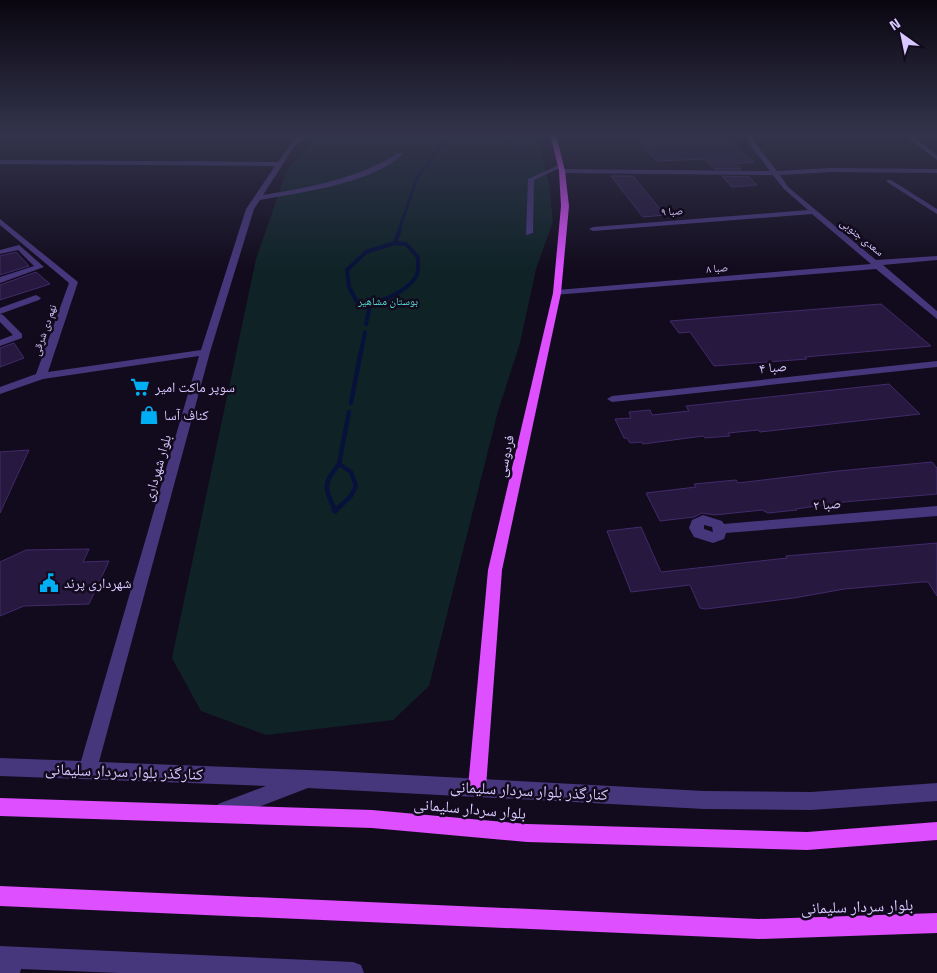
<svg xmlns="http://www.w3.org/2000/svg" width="937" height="973" font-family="'Titillium Web','Noto Naskh Arabic',sans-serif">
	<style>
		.green { fill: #0f2327 }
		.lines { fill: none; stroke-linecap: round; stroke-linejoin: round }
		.stream-far3 { stroke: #081139; stroke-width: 2.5 }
		.stream-far2 { stroke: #081139; stroke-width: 4 }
		.stream-far1 { stroke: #081139; stroke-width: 4.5 }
		.stream { stroke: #081139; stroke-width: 5.5 }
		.building { fill: #26183e; stroke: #422a6a }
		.minor { fill: #46367c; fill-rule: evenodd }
		.major { fill: #dd4fff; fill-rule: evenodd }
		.labels { text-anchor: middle; stroke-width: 5; stroke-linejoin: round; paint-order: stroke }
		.far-street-label { font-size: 11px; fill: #d8c8ff; stroke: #120b1d }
		.far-park-label { font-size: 11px; fill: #55ded5; stroke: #120b1d }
		.street-label { font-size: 14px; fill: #d8c8ff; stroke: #120b1d }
		.poi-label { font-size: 14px; fill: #d8c8ff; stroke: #120b1d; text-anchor: start }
		.near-street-label { font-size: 16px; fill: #d8c8ff; stroke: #120b1d }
	</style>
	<rect width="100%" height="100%" fill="#120b1d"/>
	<path class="green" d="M 319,134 L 538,134 L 549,183 L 553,221 L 536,269 L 520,343 L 498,411 L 429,686 L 393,720 L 266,735 L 201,711 L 172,658 L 256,259 L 287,170 Z"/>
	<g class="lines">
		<path class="stream-far3" d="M 399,230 L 417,178 L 444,142 L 446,134"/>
		<g class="stream-far2">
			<path d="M 395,243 L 406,244 L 418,257 C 418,263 419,271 416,277 C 407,291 373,309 357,302 L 349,287 L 347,270 L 366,252 Z"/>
			<path d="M 395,243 L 400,229"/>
			<path d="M 366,324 L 370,305"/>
			<path d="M 361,352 L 365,332"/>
		</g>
		<g class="stream-far1">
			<path d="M 351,403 L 361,351"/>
			<path d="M 339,464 L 349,412"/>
			<path d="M 335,510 C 324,487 323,484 339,464"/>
			<path d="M 336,510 L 351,496 L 356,486 L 351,472 L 339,464"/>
		</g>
		<path class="stream" d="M 334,509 L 335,511 L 337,509"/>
	</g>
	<g class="building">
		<path d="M 632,134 L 720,134 L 754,162 L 735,164 L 741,169 L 714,169 L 705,159 L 657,161 Z"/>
		<path d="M 611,176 L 633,176 L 665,215 L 643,217 Z"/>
		<path d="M 722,176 L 749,177 L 757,185 L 732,187 Z"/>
		<path d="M 16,252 L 29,266 L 0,275 L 0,256 Z"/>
		<path d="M 36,272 L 50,284 L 0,300 L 0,285 Z"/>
		<path d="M 881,304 L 931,346 L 805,357 L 807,359 L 714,366 L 690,332 L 679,333 L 670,321 Z"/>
		<path d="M 14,343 L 24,358 L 0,367 L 0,348 Z"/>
		<path d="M 889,384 L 920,414 L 760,432 L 758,430 L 728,433 L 730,436 L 705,438 L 703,436 L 643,444 L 642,442 L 630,443 L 627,438 L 624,438 L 615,419 L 631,418 L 629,412 L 650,410 L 652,415 L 689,411 L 686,406 Z"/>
		<path d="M 29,450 L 0,513 L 0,452 Z"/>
		<path d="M 932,462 L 937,468 L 937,494 L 844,502 L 796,509 L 797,510 L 768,513 L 762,510 L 715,515 L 702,513 L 694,517 L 660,521 L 646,493 L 696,487 L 694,484 L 736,480 L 738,483 L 838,471 Z"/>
		<path d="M 641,527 L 661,572 L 787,558 L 786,556 L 937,543 L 937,596 L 928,582 L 922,582 L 844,589 L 794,598 L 706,609 L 700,608 L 690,585 L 631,592 L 607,531 Z"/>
		<path d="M 89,549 L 83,562 L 109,561 L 89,604 L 24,606 L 0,616 L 0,562 L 26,550 Z"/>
	</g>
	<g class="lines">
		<g class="minor">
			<path d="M 302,134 L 309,134 L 294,147 L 263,195 C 310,187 358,179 398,153 L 403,154 C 371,184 302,192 260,200 L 254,209 L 210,352 L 99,762 L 333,771 L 704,791 L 811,792 L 937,783 L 937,801 L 811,810 L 704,809 L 308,788 L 225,820 L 218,818 L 216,811 L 218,804 L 266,786 L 0,776 L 0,758 L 81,761 L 199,356 L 43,379 L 0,394 L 0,387 L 36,374 L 69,283 L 0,225 L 0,219 L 78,282 L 48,372 L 201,350 L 246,209 L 275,166 L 0,164 L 0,160 L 278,162 L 290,145 Z"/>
			<path d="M 745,134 L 751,134 L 755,143 L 777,171 L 831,168 L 937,169 L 937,173 L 831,172 L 780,175 L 788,187 L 876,260 L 937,256 L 937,260 L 883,265 L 937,311 L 937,319 L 876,269 L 554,295 L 553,293 L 557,290 L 871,264 L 812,214 L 593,231 L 589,229 L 593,227 L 808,210 L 784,189 L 773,175 L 562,173 L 559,171 L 562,169 L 770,171 L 749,143 Z"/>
			<path d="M 903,134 L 910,134 L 937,155 L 937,160 Z"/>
			<path d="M 559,165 L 564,166 L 534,180 L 533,233 L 526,235 L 528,179 Z"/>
			<path d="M 887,180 L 891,180 L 937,209 L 937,214 L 887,182 Z"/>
			<path d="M 19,245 L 44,267 L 0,283 L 0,277 L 34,266 L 18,250 L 0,254 L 0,250 Z"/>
			<path d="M 36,295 L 41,298 L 39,300 L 0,314 L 0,308 Z"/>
			<path d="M 0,314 L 3,315 L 22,334 L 22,338 L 0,346 L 0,340 L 13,335 L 0,322 Z"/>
			<path d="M 937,361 L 937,367 L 612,402 L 607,399 L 612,396 Z"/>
			<path d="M 937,506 L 937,516 L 726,533 L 724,539 L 713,543 L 694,537 L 689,528 L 692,520 L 703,515 L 722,521 L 724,524 ZM 704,525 L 712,527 L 713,532 L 704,529 Z"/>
			<path d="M 0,946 L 353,962 L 361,965 L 364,973 L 119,973 L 21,969 L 20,973 L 0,973 Z"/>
		</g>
		<g class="major">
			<path d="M 550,134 L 556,134 L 565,171 L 569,206 L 561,293 L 502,570 L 486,787 L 483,793 L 477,796 L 471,793 L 468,787 L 488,570 L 553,293 L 561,206 L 559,171 Z"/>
			<path d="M 0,798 L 372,810 L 527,824 L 807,832 L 937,822 L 937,840 L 807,850 L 527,842 L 372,828 L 0,816 Z"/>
			<path d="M 0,886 L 759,919 L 937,913 L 937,933 L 759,939 L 0,906 Z"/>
		</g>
	</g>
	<linearGradient id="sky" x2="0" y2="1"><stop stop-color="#0a0610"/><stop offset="0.5" stop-color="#33344c"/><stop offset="1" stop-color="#33344c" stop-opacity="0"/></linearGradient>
	<rect width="937" height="270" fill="url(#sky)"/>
	<defs>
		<g id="supermarket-bare" transform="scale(1.5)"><path d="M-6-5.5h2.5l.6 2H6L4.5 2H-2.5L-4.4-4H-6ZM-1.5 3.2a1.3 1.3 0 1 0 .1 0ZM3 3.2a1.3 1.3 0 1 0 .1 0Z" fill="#00aef3" stroke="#120b1d" stroke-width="2.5" paint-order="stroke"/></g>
		<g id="shop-bare" transform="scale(1.5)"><path d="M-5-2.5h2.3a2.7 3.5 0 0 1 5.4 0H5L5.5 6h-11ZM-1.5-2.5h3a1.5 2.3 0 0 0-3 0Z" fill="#00aef3" stroke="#120b1d" stroke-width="2.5" paint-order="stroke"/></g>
		<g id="civic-bare" transform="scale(1.5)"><path d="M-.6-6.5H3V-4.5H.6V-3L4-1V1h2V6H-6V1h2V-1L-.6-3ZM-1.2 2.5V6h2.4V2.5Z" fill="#00aef3" stroke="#120b1d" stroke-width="2.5" paint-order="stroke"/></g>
	</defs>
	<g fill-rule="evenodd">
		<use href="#supermarket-bare" x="140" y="387"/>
		<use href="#shop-bare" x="149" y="415"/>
		<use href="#civic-bare" x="49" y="583"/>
	</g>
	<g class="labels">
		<g class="far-street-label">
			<text transform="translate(672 211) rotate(-4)" y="4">صبا ۹</text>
			<text transform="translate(862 237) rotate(39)" y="4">سعدی جنوبی</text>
			<text transform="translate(717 268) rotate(-5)" y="4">صبا ۸</text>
			<text transform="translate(44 330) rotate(-71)" y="4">نهم دی شرقی</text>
		</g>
		<g class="far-park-label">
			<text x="388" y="305">بوستان مشاهیر</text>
		</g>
		<g class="street-label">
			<text transform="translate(773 367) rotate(-6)" y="5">صبا ۴</text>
			<text transform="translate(505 456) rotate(-78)" y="5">فردوسی</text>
			<text transform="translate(157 468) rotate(-74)" y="5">بلوار شهرداری</text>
			<text transform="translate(827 504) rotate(-5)" y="5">صبا ۲</text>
		</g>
		<g class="poi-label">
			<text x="155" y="392">سوپر ماکت امیر</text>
			<text x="164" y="420">کناف آسا</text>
			<text x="64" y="588">شهرداری پرند</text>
		</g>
		<g class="near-street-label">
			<text transform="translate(124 771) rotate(2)" y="6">کنارگذر بلوار سردار سلیمانی</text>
			<text transform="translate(529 790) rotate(3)" y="6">کنارگذر بلوار سردار سلیمانی</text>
			<text transform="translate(470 808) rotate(5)" y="6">بلوار سردار سلیمانی</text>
			<text transform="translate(857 906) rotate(-2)" y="6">بلوار سردار سلیمانی</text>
		</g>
	</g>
	<g transform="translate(902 35) rotate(327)" stroke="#120b1d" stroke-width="4" paint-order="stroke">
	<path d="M0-4L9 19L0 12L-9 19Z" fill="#d8c8ff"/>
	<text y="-8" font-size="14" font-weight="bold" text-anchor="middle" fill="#d8c8ff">N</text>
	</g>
</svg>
